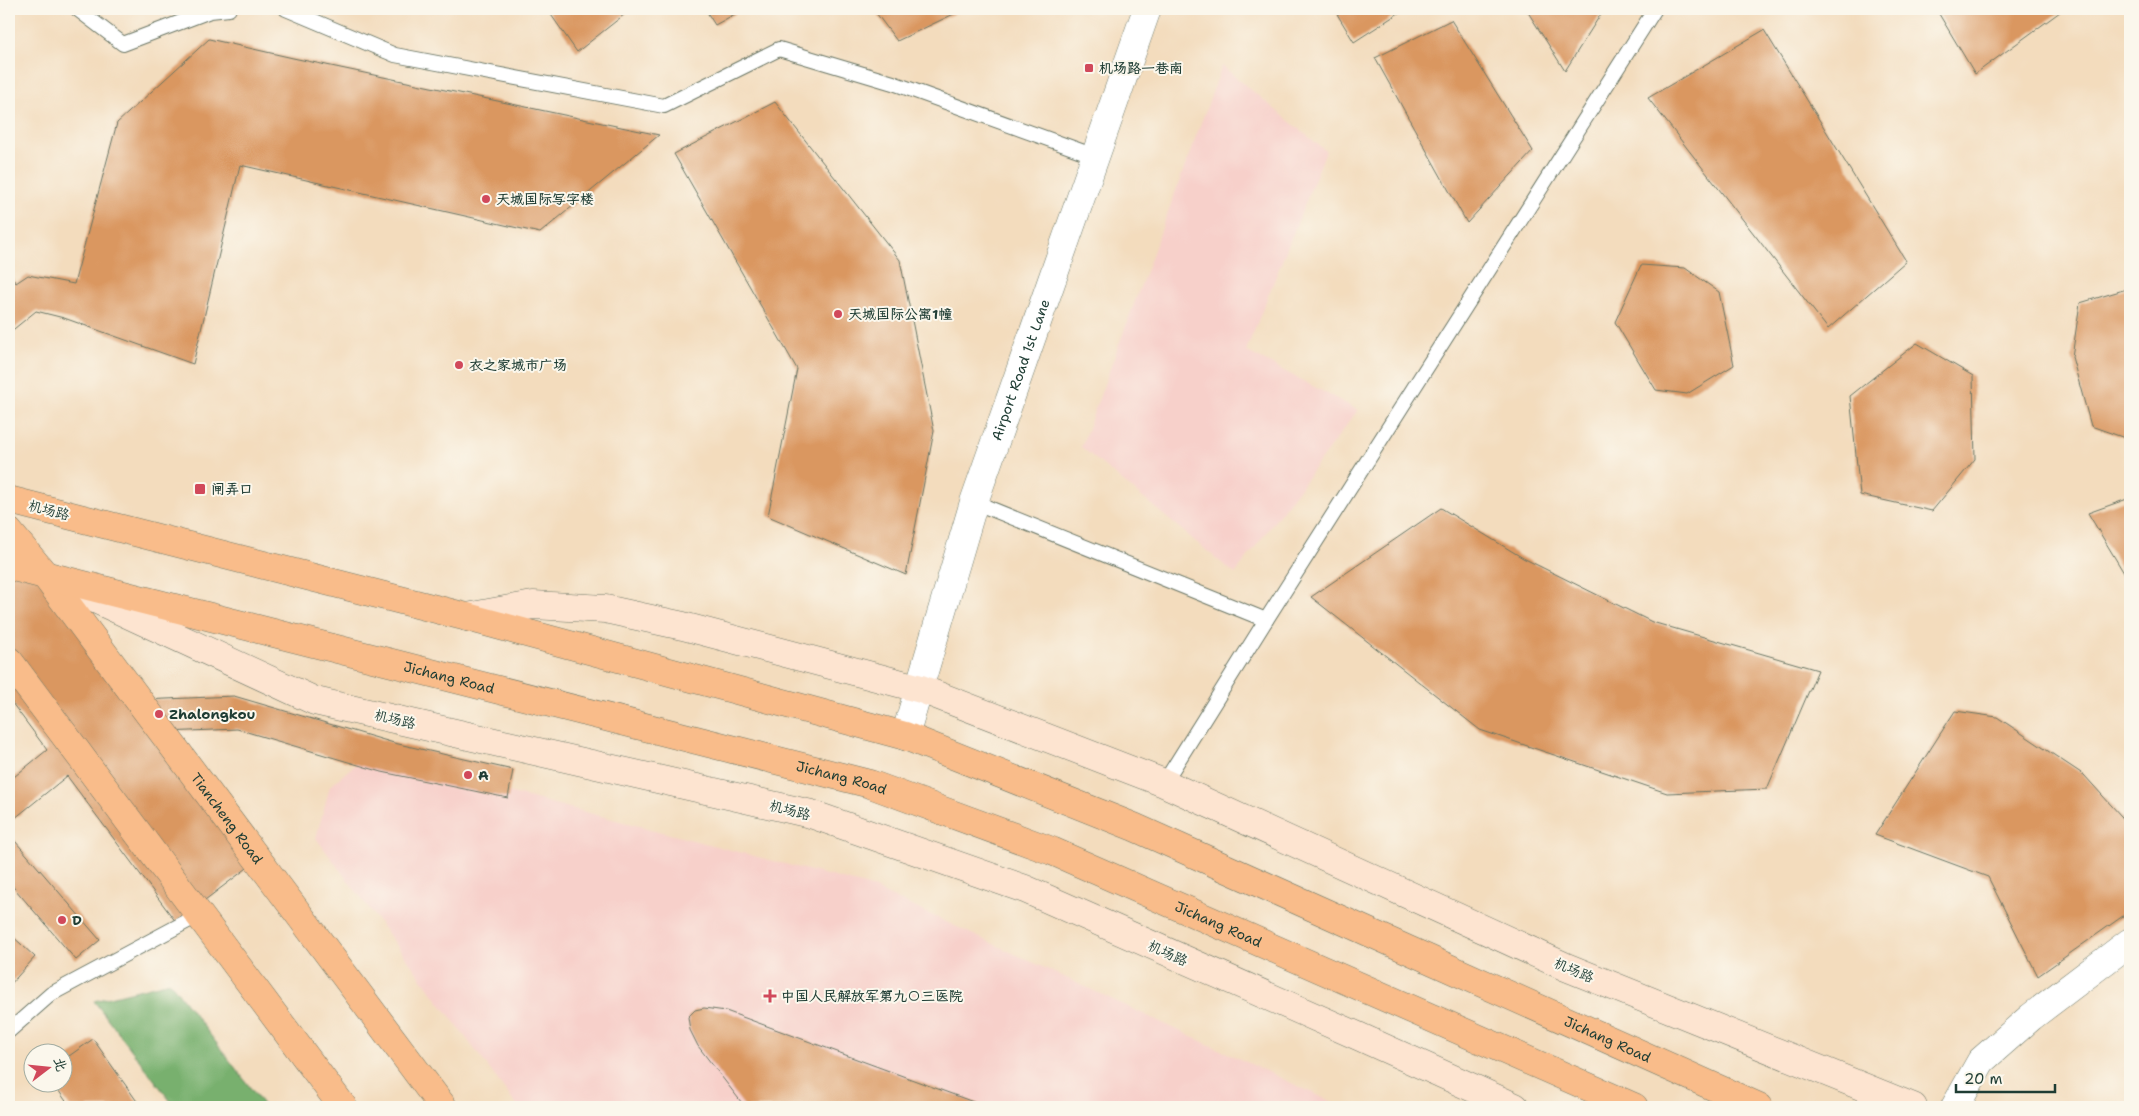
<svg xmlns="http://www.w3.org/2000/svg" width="2139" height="1116" font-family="'Shantell Sans','LXGW WenKai TC',sans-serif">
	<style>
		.built { fill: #f7d0ca }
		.forest { fill: #78b06e; stroke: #4c7651 }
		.building { fill: #da9761 }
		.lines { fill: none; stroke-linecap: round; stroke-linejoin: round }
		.service-casing { stroke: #697564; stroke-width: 16 }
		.minor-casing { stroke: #697564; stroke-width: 29 }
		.tertiary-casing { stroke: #697564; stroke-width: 29 }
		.secondary-casing { stroke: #697564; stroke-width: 29 }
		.primary-casing { stroke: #697564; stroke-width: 29 }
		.service { stroke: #fff; stroke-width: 14 }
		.minor { stroke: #fff; stroke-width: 28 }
		.tertiary { stroke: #fff; stroke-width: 28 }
		.secondary { stroke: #fde4d0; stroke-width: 28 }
		.primary { stroke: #f9bc8a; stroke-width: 28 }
		.poi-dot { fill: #d1495b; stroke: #fbf7ec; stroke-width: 2 }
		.labels { text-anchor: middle; stroke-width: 4; stroke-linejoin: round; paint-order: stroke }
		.poi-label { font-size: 14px; font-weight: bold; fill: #1f3d34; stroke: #fbf7ec; text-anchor: start }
		.street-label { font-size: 14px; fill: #1f3d34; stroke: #fbf7ec }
	</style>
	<rect width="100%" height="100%" fill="#fbf7ec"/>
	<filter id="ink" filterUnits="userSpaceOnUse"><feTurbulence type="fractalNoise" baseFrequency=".02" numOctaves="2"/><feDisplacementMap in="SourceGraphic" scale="10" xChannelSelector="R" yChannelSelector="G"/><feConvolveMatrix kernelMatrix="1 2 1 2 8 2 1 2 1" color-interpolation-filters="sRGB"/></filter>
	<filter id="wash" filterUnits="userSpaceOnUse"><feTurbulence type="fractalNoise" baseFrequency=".0096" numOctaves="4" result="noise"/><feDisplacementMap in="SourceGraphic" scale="20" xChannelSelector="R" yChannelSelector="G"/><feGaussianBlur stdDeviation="1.12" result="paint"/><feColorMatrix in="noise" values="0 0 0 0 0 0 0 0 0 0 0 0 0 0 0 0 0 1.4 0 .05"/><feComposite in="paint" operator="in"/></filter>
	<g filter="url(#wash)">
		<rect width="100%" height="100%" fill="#f3dcbd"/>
		<g class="built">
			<path d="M 1222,66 L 1326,151 L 1246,351 L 1358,410 L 1235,574 L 1081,447 Z"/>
			<path d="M 366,755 L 869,886 L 1343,1107 L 518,1107 L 316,838 L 330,786 Z"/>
		</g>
		<path class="forest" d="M 170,982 L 265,1107 L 175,1107 L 94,1001 Z"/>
		<g id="blocks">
			<g class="building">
				<path d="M 547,9 L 629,9 L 630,10 L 577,52 Z"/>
				<path d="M 705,9 L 744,9 L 715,25 Z"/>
				<path d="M 873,9 L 956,9 L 958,12 L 897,41 Z"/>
				<path d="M 1334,9 L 1405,9 L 1354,42 Z"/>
				<path d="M 1526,9 L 1604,9 L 1565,71 Z"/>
				<path d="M 1936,9 L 2064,9 L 1975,74 Z"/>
				<path d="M 1451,20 L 1533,151 L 1467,223 L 1375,58 Z"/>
				<path d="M 1764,30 L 1906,261 L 1828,329 L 1648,98 Z"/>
				<path d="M 209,39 L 293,58 L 659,135 L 540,233 L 240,165 L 193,364 L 64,318 L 36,311 L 9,333 L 9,274 L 16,283 L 28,275 L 74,284 L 117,123 Z"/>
				<path d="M 775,102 L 900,260 L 934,431 L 906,575 L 768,516 L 797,369 L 674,154 Z"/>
				<path d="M 1641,265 L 1685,268 L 1719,292 L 1734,365 L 1687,394 L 1656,390 L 1615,322 Z"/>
				<path d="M 2130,288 L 2130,432 L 2125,438 L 2091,426 L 2072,357 L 2080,303 Z"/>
				<path d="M 1917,343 L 1973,376 L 1975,459 L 1932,511 L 1860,495 L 1850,396 Z"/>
				<path d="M 2130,498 L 2130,583 L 2088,513 Z"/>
				<path d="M 1441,508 L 1523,558 L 1652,622 L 1818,670 L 1767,789 L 1667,793 L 1480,730 L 1311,597 Z"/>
				<path d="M 9,523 L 143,700 L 234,696 L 394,743 L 513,770 L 508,798 L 382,772 L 237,729 L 166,732 L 259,859 L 176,922 L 67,776 L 9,823 L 9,781 L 47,750 L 9,699 Z"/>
				<path d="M 1955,711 L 1997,717 L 2084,775 L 2130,826 L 2130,911 L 2038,976 L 1988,877 L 1875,835 Z"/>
				<path d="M 9,834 L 100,940 L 76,960 L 9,882 Z"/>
				<path d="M 9,933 L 35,957 L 9,986 Z"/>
				<path d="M 704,1008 L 726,1011 L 987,1107 L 745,1107 L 698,1046 L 690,1030 L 688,1017 L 695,1010 Z"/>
				<path d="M 93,1039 L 141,1107 L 70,1107 L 54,1084 L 62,1084 L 62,1061 Z"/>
			</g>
		</g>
	</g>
	<g filter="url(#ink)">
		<use href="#blocks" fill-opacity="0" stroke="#697564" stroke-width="1"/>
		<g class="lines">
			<g class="service-casing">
				<g id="service">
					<path d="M 77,9 L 123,44 L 210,11 L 229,9"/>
					<path d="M 286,9 L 395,55 L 664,106 L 779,49 L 893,83 L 1095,156"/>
					<path d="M 974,502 L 1266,620"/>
					<path d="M 1164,783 L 1266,620 L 1655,9"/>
					<path d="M 9,1031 L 51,994 L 199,915"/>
				</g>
			</g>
			<g class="minor-casing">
				<path id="minor" d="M 1955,1107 L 1981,1061 L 2031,1017 L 2130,942"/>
			</g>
			<g class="tertiary-casing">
				<g id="tertiary">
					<path id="s1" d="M 905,736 L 974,502 L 1147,9"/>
				</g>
			</g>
			<g class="secondary-casing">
				<g id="secondary">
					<path d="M 78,591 L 315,701 L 811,814 L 1025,889 L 1358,1036 L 1515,1107"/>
					<path d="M 467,617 L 533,605 L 605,609 L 683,626 L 921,689 L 1164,783 L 1566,967 L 1913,1107"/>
				</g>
			</g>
			<g class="primary-casing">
				<g id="primary">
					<path id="s2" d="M 9,500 L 467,617 L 905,736 L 1134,827 L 1759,1107"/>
					<path id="s3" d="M 9,532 L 45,575 L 443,1107"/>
					<path id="s4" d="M 9,566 L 870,784 L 1052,851 L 1634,1107"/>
					<path d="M 9,661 L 343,1107"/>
				</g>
			</g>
			<use href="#service" class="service"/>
			<use href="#minor" class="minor"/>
			<use href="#tertiary" class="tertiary"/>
			<use href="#secondary" class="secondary"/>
			<use href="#primary" class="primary"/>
		</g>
	</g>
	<g class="poi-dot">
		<rect x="1084" y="63" width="10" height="10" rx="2.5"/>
		<circle cx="486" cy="199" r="5"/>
		<circle cx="838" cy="314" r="5"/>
		<circle cx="459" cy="365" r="5"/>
		<rect x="194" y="483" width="12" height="12" rx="2.5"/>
		<circle cx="159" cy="714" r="5"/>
		<circle cx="468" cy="775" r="5"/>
		<circle cx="62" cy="920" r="5"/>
		<path d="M767.5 988.5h5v5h5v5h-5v5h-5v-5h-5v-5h5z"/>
	</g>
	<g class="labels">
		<g class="poi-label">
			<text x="1099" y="73">机场路一巷南</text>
			<text x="496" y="204">天城国际写字楼</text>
			<text x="848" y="319">天城国际公寓1幢</text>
			<text x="469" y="370">衣之家城市广场</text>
			<text x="211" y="494">闸弄口</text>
			<text x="169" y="719">Zhalongkou</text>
			<text x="478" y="780">A</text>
			<text x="72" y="925">D</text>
			<text x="781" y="1001">中国人民解放军第九〇三医院</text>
		</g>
		<g class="street-label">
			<text dy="5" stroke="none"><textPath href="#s1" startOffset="384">Airport Road 1st Lane</textPath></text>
			<text transform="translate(49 510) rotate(14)" y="5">机场路</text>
			<text dy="5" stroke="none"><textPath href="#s4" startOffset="454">Jichang Road</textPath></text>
			<text transform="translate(395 719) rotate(13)" y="5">机场路</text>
			<text dy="5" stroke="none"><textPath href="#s4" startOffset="859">Jichang Road</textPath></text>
			<text transform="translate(790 810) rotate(14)" y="5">机场路</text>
			<text dy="5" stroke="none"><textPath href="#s3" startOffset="360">Tiancheng Road</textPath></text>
			<text dy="5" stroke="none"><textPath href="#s4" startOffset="1264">Jichang Road</textPath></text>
			<text transform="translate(1168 953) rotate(24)" y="5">机场路</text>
			<text transform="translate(1574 970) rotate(23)" y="5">机场路</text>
			<text dy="5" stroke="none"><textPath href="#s2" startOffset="1692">Jichang Road</textPath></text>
		</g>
	</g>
	<rect width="2139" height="1116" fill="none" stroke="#fbf7ec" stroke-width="30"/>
	<g transform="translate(48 1068) rotate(74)"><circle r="24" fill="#fbf7ec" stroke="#a3ada2"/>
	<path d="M0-4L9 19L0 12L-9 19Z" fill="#d1495b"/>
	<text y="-8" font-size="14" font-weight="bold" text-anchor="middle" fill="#1f3d34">北</text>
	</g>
	<path d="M1956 1084v8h99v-8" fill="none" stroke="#1f3d34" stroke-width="2.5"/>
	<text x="1964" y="1084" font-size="15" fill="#1f3d34" stroke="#fbf7ec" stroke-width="4" paint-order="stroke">20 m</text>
</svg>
